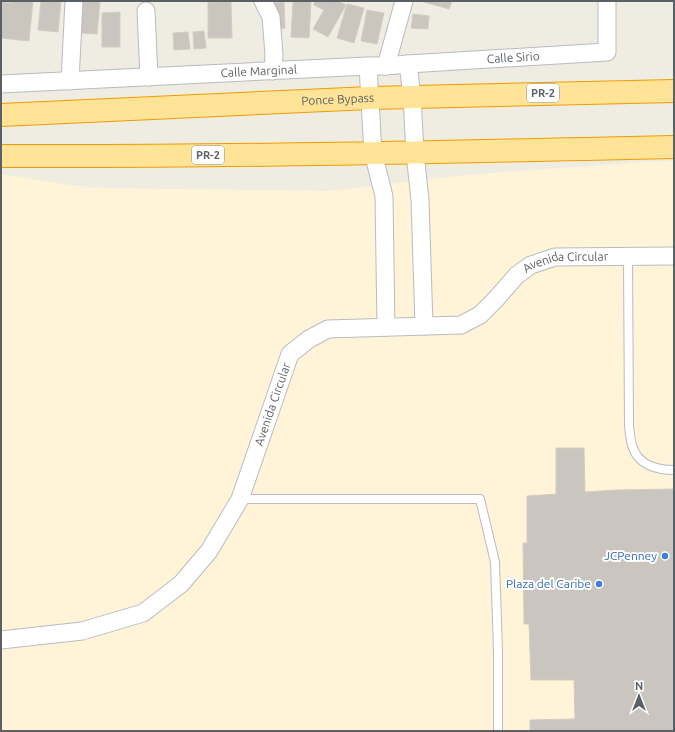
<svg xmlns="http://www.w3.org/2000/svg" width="675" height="732" font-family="Ubuntu,sans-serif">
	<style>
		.commercial { fill: #fff4d7 }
		.building { fill: #cac6bf; stroke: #d4cdc0 }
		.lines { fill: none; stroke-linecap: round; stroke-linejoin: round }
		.service-casing { stroke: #b8bbc0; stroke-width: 10 }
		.minor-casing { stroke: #b8bbc0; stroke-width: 19 }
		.trunk-casing { stroke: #f19b00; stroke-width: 24 }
		.service { stroke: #fff; stroke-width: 8 }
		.minor { stroke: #fff; stroke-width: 17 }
		.trunk { stroke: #ffe498; stroke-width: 22 }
		.shop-dot { fill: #3f7fe0; stroke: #fff; stroke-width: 1.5 }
		.labels { text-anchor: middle; stroke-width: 4; stroke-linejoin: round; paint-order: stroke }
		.shield { fill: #fff; stroke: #8c9093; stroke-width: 1 }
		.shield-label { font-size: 11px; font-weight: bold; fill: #5b6065 }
		.street-label { font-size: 12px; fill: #5b6065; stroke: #fff }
		.shop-label { font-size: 12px; fill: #366cbe; stroke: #fff; text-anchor: end }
	</style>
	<rect width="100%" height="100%" fill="#efece2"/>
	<path class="commercial" d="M 674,161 L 674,731 L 1,731 L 1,174 L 89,188 L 329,191 L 466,175 L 645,162 Z"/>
	<g class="building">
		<path d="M 1,1 L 11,3 L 12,1 L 33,1 L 29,41 L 1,38 Z"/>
		<path d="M 41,1 L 61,1 L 58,32 L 38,30 Z"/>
		<path d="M 82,1 L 100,1 L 97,34 L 80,33 Z"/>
		<path d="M 293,1 L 311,1 L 309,38 L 291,37 Z"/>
		<path d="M 315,1 L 338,1 L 346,5 L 328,37 L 313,29 L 324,10 L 314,5 Z"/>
		<path d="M 420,1 L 452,1 L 449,9 Z"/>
		<path d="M 208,2 L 231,2 L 232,38 L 208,38 Z"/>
		<path d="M 284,2 L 285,28 L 274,29 L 273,3 Z"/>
		<path d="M 347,4 L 364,8 L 354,43 L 337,38 Z"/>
		<path d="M 367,10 L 384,13 L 377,44 L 361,41 Z"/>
		<path d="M 120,12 L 120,47 L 102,47 L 102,13 Z"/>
		<path d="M 413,14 L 429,16 L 428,29 L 411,28 Z"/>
		<path d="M 204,31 L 206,48 L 194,49 L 193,32 Z"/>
		<path d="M 188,32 L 190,49 L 174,50 L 173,33 Z"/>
		<path d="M 556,448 L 584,448 L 585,492 L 616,490 L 674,489 L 674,731 L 530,731 L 530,720 L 575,719 L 574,680 L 531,680 L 529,624 L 524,624 L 523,543 L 527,543 L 527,496 L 556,494 Z"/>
	</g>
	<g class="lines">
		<g class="service-casing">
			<g id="service">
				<path d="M 628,256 L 629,426 C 630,433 630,441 633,448 C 639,465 657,470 674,470"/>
				<path d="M 240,499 L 480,499 L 495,562 L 498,651 L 498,731"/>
			</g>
		</g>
		<g class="minor-casing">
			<g id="minor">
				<path d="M 263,1 L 271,17 L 274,54 L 273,71"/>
				<path d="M 146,11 L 149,77"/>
				<path d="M 408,64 L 412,96 L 415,153 L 420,200 L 424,326"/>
				<path d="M 368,66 L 373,153 L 384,196 L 386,327"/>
				<path d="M 386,66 L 404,1"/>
				<path d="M 70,81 L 74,1"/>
				<path id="s1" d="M 1,84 L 368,66 L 386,66 L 408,64 L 607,52 L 607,1"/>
				<path id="s2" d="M 1,640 L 82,631 L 143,613 L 181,584 L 209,551 L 240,499 L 290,354 L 309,339 L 328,329 L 461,325 L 480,315 L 496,299 L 517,275 L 531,265 L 555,257 L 674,256"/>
			</g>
		</g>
		<g class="trunk-casing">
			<g id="trunk">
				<path id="s3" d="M 1,115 L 370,98 L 674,91"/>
				<path d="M 1,156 C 225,157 450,152 674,147"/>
			</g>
		</g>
		<use href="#service" class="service"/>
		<use href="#minor" class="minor"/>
		<use href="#trunk" class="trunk"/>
	</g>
	<g class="shop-dot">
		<circle cx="665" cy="556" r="4"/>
		<circle cx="599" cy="584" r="4"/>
	</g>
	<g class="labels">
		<g class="shield">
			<rect x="527" y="84" width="32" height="18" rx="3"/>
			<rect x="192" y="146" width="32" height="18" rx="3"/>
		</g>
		<g class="shield-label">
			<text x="543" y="97">PR-2</text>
			<text x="208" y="159">PR-2</text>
		</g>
		<g class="street-label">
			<text dy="4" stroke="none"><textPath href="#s1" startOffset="513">Calle Sirio</textPath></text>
			<text dy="4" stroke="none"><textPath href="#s1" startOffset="258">Calle Marginal</textPath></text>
			<text dy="4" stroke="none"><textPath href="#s3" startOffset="337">Ponce Bypass</textPath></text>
			<text dy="4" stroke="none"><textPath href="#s2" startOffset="757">Avenida Circular</textPath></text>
			<text dy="4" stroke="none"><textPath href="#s2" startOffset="397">Avenida Circular</textPath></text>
		</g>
		<g class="shop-label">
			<text x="657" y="560">JCPenney</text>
			<text x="591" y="588">Plaza del Caribe</text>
		</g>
	</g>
	<rect width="675" height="732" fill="none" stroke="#5b6065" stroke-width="4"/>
	<g transform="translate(639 696)" stroke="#ffffff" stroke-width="3" paint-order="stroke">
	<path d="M0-3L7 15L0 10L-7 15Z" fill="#5b6065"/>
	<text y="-6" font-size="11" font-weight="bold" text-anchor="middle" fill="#5b6065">N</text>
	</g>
</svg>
